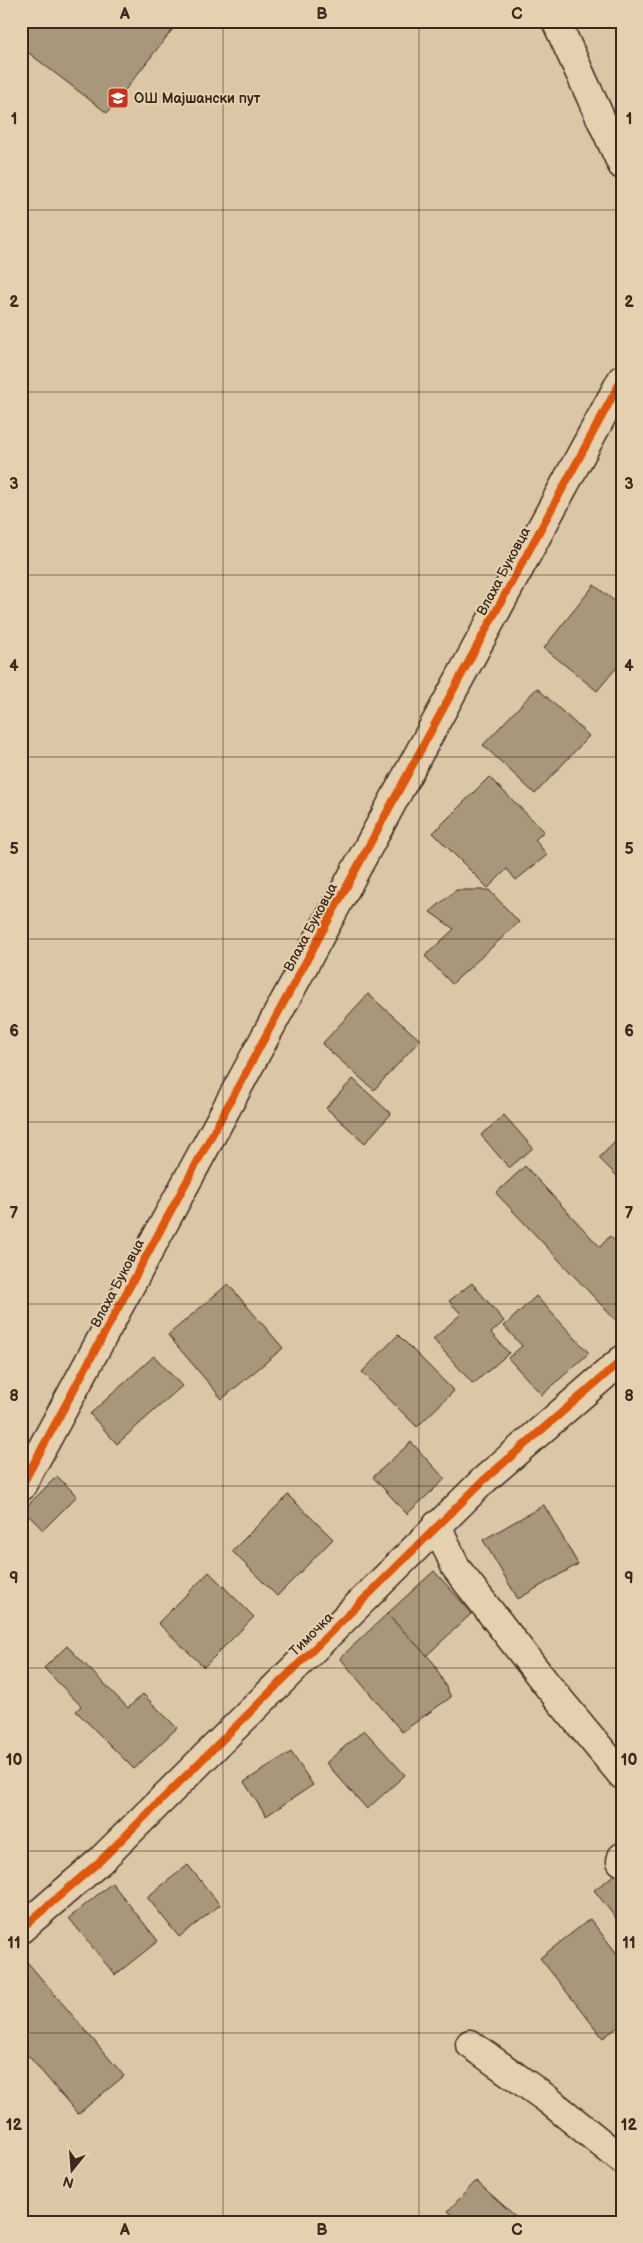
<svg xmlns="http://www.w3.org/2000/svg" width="643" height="2243" font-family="'Balsamiq Sans',sans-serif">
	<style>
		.building { fill: #a9977c; stroke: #3b2a1e }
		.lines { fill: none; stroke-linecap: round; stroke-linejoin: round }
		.minor-casing { stroke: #3b2a1e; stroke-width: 31 }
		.minor { stroke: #e5d1af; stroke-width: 28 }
		.cycleway-casing { stroke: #e5d1af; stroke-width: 11 }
		.cycleway { stroke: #df570d; stroke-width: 8 }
		.grid { fill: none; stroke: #3b2a1e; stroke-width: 1; stroke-opacity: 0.55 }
		.labels { text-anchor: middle; stroke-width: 4; stroke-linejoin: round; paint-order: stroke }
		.poi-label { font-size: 14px; font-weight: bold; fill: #3b2a1e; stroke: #e5d1af; text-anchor: start }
		.street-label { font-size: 14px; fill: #3b2a1e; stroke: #e5d1af }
		.neatline { fill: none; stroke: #3b2a1e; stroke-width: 2 }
		.grid-label { font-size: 16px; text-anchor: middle; font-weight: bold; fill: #3b2a1e }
	</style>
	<rect width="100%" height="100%" fill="#dbc7a6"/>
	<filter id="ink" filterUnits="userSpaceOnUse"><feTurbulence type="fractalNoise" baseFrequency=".02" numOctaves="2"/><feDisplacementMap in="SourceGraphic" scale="10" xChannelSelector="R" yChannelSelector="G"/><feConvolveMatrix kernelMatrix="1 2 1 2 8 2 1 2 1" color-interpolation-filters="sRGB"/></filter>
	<g filter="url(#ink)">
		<g class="building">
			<path d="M 21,21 L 179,21 L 107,113 L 21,47 Z"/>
			<path d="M 594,585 L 622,607 L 622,629 L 620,631 L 622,633 L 622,661 L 597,691 L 544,648 Z"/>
			<path d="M 537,688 L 589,736 L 535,794 L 483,745 Z"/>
			<path d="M 489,777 L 544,831 L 535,840 L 547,855 L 516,880 L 507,869 L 488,888 L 433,833 Z"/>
			<path d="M 456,890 L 489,890 L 519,922 L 452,984 L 425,956 L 454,929 L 430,912 Z"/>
			<path d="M 368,994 L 420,1040 L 374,1090 L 322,1044 Z"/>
			<path d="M 353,1079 L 391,1114 L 365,1143 L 326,1108 Z"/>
			<path d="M 504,1115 L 533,1148 L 509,1168 L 481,1135 Z"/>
			<path d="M 622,1135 L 622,1181 L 599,1158 Z"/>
			<path d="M 525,1166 L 600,1247 L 610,1236 L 622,1249 L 622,1327 L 496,1193 Z"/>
			<path d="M 472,1283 L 504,1321 L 491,1333 L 509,1353 L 473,1384 L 433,1339 L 461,1314 L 449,1301 Z"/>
			<path d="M 228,1284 L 283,1348 L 222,1399 L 168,1335 Z"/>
			<path d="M 536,1296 L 589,1353 L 542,1395 L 508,1358 L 522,1346 L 504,1326 Z"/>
			<path d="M 398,1335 L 454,1391 L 417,1427 L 362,1372 Z"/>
			<path d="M 154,1356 L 182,1386 L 117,1444 L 90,1414 Z"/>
			<path d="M 411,1442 L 445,1479 L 407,1514 L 373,1477 Z"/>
			<path d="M 57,1476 L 77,1496 L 43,1530 L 23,1510 Z"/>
			<path d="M 288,1495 L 333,1539 L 277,1596 L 232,1551 Z"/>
			<path d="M 544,1505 L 578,1564 L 518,1599 L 483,1540 Z"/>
			<path d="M 434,1571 L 472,1613 L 426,1656 L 387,1614 Z"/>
			<path d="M 209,1572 L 254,1617 L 204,1667 L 158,1623 Z"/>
			<path d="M 387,1614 L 433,1662 L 451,1697 L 402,1732 L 340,1658 Z"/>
			<path d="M 67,1646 L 128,1708 L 143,1694 L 177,1728 L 134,1769 L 76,1711 L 81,1706 L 44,1668 Z"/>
			<path d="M 364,1730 L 405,1775 L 367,1809 L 326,1763 Z"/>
			<path d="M 291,1752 L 313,1785 L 266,1816 L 244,1782 Z"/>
			<path d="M 188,1865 L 220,1905 L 179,1937 L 147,1897 Z"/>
			<path d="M 622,1869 L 622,1926 L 594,1890 Z"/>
			<path d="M 112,1883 L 158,1941 L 115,1975 L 69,1918 Z"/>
			<path d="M 590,1919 L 622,1960 L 622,2024 L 603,2038 L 540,1958 Z"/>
			<path d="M 28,1963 L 124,2076 L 78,2114 L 21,2047 L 21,1969 Z"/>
			<path d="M 476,2181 L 522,2222 L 460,2222 L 448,2211 Z"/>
		</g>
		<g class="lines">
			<g class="minor-casing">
				<g id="minor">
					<path d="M 556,21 L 622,165"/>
					<path d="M 21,1487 L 622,379"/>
					<path d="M 437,1525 L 456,1568 L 548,1686 L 622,1775"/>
					<path d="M 621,1861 L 622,1857"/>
					<path d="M 21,1929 L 100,1861 L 484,1480 L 622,1360"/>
					<path d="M 470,2044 L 547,2099 L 622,2160"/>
				</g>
			</g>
			<use href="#minor" class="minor"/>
			<g class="cycleway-casing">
				<g id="cycleway">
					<path d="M 21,1487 L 622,379"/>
					<path d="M 21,1929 L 100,1861 L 484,1480 L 622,1360"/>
				</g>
			</g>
			<use href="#cycleway" class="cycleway"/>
		</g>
	</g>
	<path class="grid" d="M 223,21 L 223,2222M 419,21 L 419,2222M 21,210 L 622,210M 21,392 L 622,392M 21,575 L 622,575M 21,757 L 622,757M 21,939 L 622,939M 21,1122 L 622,1122M 21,1304 L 622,1304M 21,1486 L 622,1486M 21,1668 L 622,1668M 21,1851 L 622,1851M 21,2033 L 622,2033"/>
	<defs>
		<g id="school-square" transform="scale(1.125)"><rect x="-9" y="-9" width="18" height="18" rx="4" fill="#c8321e" stroke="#e5d1af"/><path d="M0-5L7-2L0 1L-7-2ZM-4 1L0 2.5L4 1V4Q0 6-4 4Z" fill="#fff"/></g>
	</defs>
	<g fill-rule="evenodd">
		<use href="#school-square" x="118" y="98"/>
	</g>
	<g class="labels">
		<g class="poi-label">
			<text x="134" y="103">ОШ Мајшански пут</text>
		</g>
		<g class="street-label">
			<text transform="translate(503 571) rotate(-62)" y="5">Влаха Буковца</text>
			<text transform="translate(310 927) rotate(-62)" y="5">Влаха Буковца</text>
			<text transform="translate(117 1283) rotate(-62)" y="5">Влаха Буковца</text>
			<text transform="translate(311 1634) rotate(-45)" y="5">Тимочка</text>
		</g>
	</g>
	<rect width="643" height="2243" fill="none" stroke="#e5d1af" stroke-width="55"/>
	<g transform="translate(72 2170) rotate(197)" stroke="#e5d1af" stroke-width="4" paint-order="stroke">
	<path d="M0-4L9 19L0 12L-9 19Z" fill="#3b2a1e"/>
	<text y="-8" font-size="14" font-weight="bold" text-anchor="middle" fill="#3b2a1e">N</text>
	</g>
	<rect x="28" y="28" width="588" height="2188" class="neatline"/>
	<g class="grid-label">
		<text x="125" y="19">A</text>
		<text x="322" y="19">B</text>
		<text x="517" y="19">C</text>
		<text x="14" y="124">1</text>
		<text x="629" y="124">1</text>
		<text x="14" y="307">2</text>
		<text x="629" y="307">2</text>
		<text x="14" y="489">3</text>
		<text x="629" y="489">3</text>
		<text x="14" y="671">4</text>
		<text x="629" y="671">4</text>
		<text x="14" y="854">5</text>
		<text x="629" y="854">5</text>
		<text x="14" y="1036">6</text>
		<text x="629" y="1036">6</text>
		<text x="14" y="1218">7</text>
		<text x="629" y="1218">7</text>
		<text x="14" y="1401">8</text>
		<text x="629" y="1401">8</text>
		<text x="14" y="1583">9</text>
		<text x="629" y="1583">9</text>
		<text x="14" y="1765">10</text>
		<text x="629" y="1765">10</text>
		<text x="14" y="1948">11</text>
		<text x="629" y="1948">11</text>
		<text x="14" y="2130">12</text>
		<text x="629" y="2130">12</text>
		<text x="125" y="2235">A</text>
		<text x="322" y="2235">B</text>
		<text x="517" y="2235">C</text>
	</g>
</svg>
